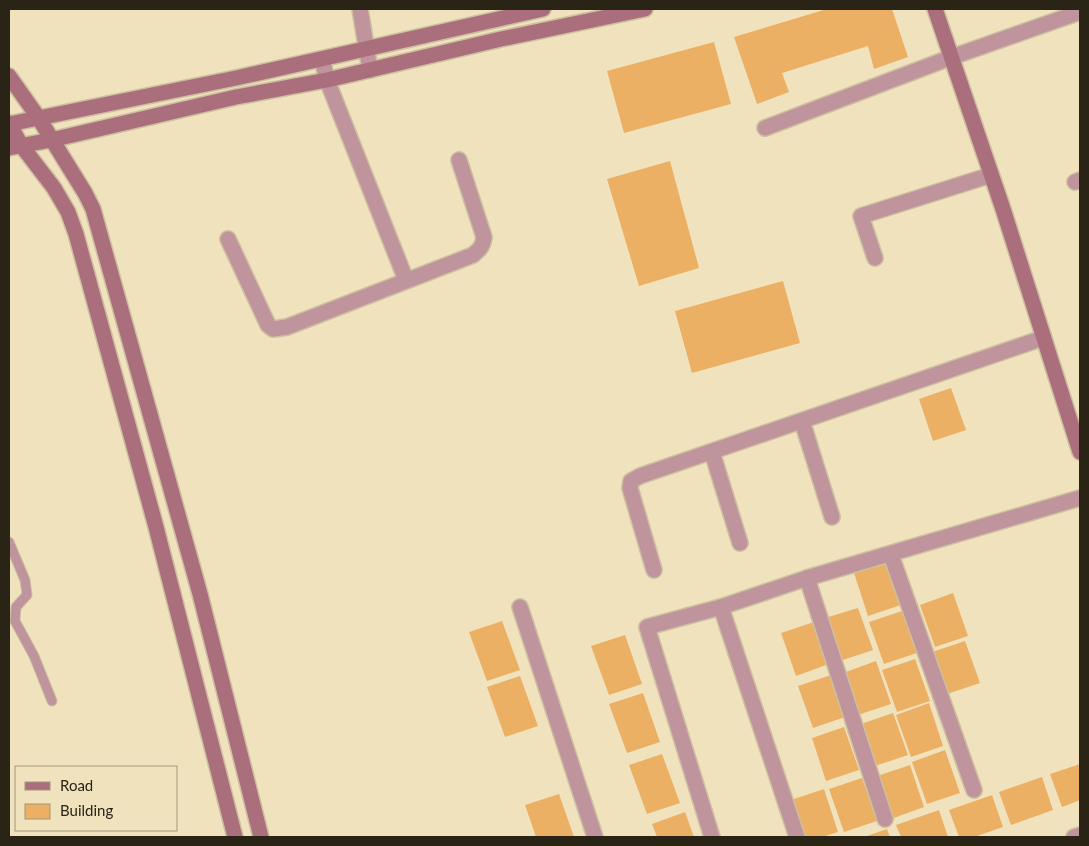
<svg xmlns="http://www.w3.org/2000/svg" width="1089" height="846" font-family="Lato,sans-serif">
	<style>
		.building { fill: #ebb064 }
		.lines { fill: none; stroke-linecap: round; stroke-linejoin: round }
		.lane-casing { stroke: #cdc0a0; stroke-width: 11 }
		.street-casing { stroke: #cdc0a0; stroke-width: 18 }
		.secondary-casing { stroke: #cdc0a0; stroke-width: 18 }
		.lane { stroke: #bf949d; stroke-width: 9 }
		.street { stroke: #bf949d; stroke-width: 15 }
		.secondary { stroke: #aa6e7c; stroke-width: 15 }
	</style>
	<rect width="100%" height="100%" fill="#f1e2be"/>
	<g class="building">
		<path d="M 827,9 L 892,9 L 908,57 L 874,69 L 868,46 L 782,73 L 789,92 L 757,104 L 734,37 Z"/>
		<path d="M 714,42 L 731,104 L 624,133 L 607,71 Z"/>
		<path d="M 670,161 L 699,268 L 639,286 L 607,179 Z"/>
		<path d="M 783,281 L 800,343 L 692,373 L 675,311 Z"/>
		<path d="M 951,388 L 966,430 L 933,441 L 919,399 Z"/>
		<path d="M 886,562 L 901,605 L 868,616 L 854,573 Z"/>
		<path d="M 953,593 L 968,636 L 935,647 L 920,605 Z"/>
		<path d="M 858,608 L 873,650 L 840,661 L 825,618 Z"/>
		<path d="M 902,611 L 917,653 L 884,664 L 869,622 Z"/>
		<path d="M 502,621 L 520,670 L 487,681 L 469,632 Z"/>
		<path d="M 814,622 L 829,664 L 796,676 L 781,633 Z"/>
		<path d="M 625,635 L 642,684 L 609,695 L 591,646 Z"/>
		<path d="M 965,641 L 980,683 L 947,694 L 932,652 Z"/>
		<path d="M 915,659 L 930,701 L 897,712 L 882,670 Z"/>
		<path d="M 876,661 L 891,704 L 858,715 L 843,673 Z"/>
		<path d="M 831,675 L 845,717 L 813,728 L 798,686 Z"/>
		<path d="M 520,676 L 538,726 L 505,737 L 487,687 Z"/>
		<path d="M 643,693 L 660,742 L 627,753 L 609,704 Z"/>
		<path d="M 929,703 L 943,746 L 911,757 L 896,715 Z"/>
		<path d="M 893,713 L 908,755 L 875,766 L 861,724 Z"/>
		<path d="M 844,727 L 859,770 L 826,781 L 812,738 Z"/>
		<path d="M 945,750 L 960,793 L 927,804 L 912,762 Z"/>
		<path d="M 662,754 L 680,803 L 647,814 L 629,765 Z"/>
		<path d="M 1080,764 L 1080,800 L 1062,807 L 1050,774 Z"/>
		<path d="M 910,765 L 924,807 L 891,819 L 877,776 Z"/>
		<path d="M 1042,777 L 1053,810 L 1011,825 L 999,792 Z"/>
		<path d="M 862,778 L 877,821 L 844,832 L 829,789 Z"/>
		<path d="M 824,789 L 838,832 L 822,837 L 803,837 L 791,800 Z"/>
		<path d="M 559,794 L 574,837 L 536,837 L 525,805 Z"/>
		<path d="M 992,795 L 1003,827 L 974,837 L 959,837 L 949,810 Z"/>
		<path d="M 939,810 L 948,837 L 901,837 L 896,825 Z"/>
		<path d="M 685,812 L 694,837 L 657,837 L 652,824 Z"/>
		<path d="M 887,829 L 890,837 L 864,837 Z"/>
	</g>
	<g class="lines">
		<g class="lane-casing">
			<path id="lane" d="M 9,542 L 25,580 L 27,595 L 16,607 L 15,621 L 34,656 L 52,701"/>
		</g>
		<g class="street-casing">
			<g id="street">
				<path d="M 360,9 L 370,70"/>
				<path d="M 322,59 L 327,80 L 406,280"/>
				<path d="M 765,128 L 952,57 L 1080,12"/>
				<path d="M 1075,182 L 1080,180"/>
				<path d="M 228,239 L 268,325 L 273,329 L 287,327 L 473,255 C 480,249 483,246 484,237 L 459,160"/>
				<path d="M 875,258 L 861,216 L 991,175"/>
				<path d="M 802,421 L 832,517"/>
				<path d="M 712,452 L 740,543"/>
				<path d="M 891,555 L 974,790"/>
				<path d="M 654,570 L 630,488 L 631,481 L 640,476 L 1043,338"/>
				<path d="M 807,578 L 885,819"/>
				<path d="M 520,607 L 595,837"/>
				<path d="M 721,607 L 797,837"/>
				<path d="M 712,837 L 647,627 L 721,607 L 807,578 L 1080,498"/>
				<path d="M 1074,837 L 1080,835"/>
			</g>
		</g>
		<g class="secondary-casing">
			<g id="secondary">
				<path d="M 935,9 L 1003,209 L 1080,452"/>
				<path d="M 9,76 L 38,117 L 85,193 L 93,209 L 200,594 L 261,837"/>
				<path d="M 9,123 L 21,145 L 54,188 L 68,212 L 76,234 L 156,527 L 235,837"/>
				<path d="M 9,124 L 236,78 L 543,9"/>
				<path d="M 9,148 L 51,140 L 236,97 L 327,80 L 501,39 L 645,9"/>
			</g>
		</g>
		<use href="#lane" class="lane"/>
		<use href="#street" class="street"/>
		<use href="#secondary" class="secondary"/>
	</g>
	<rect width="1089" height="846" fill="none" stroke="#292416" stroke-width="20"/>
	<rect x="15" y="766" width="162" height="65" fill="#f1e2be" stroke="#a1967b"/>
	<rect x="25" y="782" width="25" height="8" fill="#aa6e7c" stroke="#a1967b"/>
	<text x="60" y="791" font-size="15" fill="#292416">Road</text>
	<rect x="25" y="804" width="25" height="15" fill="#ebb064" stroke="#a1967b"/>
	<text x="60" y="816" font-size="15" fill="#292416">Building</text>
</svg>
